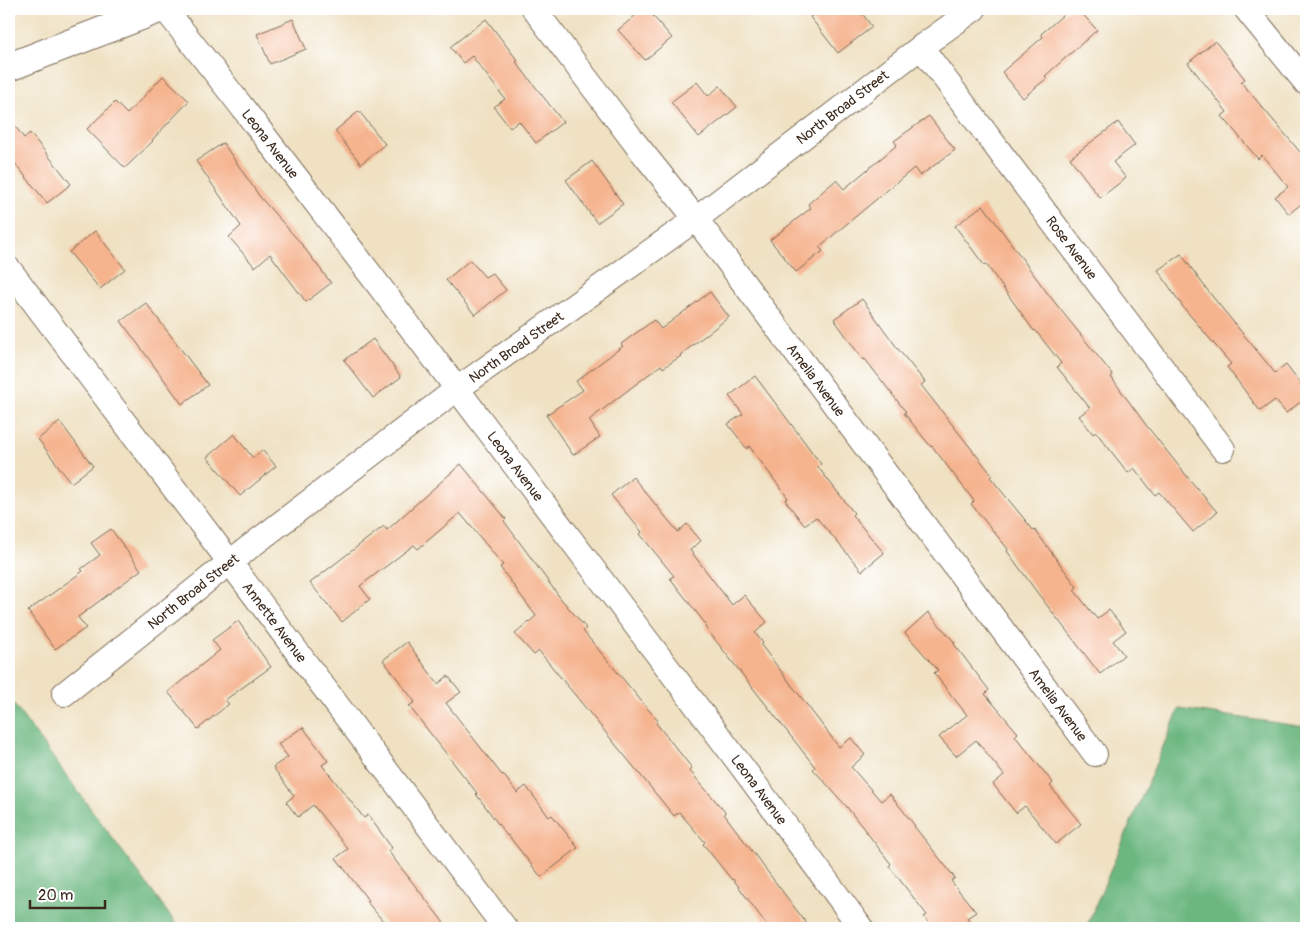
<svg xmlns="http://www.w3.org/2000/svg" width="1315" height="937" font-family="Pangolin,sans-serif">
	<style>
		.forest { fill: #6cb780; stroke: #54704f }
		.building { fill: #f5b38e }
		.lines { fill: none; stroke-linecap: round; stroke-linejoin: round }
		.minor-casing { stroke: #7a6a57; stroke-width: 26 }
		.tertiary-casing { stroke: #7a6a57; stroke-width: 30 }
		.minor { stroke: #fff; stroke-width: 24 }
		.tertiary { stroke: #fff; stroke-width: 28 }
		.labels { text-anchor: middle; stroke-width: 4.5; stroke-linejoin: round; paint-order: stroke }
		.street-label { font-size: 14px; fill: #3b2a1e; stroke: #fff }
	</style>
	<rect width="100%" height="100%" fill="#fff"/>
	<filter id="ink" filterUnits="userSpaceOnUse"><feTurbulence type="fractalNoise" baseFrequency=".02" numOctaves="2"/><feDisplacementMap in="SourceGraphic" scale="10" xChannelSelector="R" yChannelSelector="G"/><feConvolveMatrix kernelMatrix="1 2 1 2 8 2 1 2 1" color-interpolation-filters="sRGB"/></filter>
	<filter id="wash" filterUnits="userSpaceOnUse"><feTurbulence type="fractalNoise" baseFrequency=".0096" numOctaves="4" result="noise"/><feDisplacementMap in="SourceGraphic" scale="20" xChannelSelector="R" yChannelSelector="G"/><feGaussianBlur stdDeviation="1.12" result="paint"/><feColorMatrix in="noise" values="0 0 0 0 0 0 0 0 0 0 0 0 0 0 0 0 0 1.4 0 .05"/><feComposite in="paint" operator="in"/></filter>
	<g filter="url(#wash)">
		<rect width="100%" height="100%" fill="#efe1c2"/>
		<g class="forest">
			<path d="M 9,698 L 179,928 L 9,928 Z"/>
			<path d="M 1179,709 L 1306,727 L 1306,928 L 1086,928 Z"/>
		</g>
		<g id="blocks">
			<g class="building">
				<path d="M 643,9 L 647,9 L 672,38 L 645,60 L 618,30 Z"/>
				<path d="M 821,9 L 859,9 L 872,27 L 838,53 L 810,17 Z"/>
				<path d="M 1070,9 L 1078,9 L 1097,30 L 1045,76 L 1047,78 L 1023,98 L 1002,72 L 1043,37 L 1041,34 Z"/>
				<path d="M 293,19 L 306,49 L 270,64 L 257,34 Z"/>
				<path d="M 486,19 L 518,61 L 516,62 L 563,122 L 536,143 L 519,121 L 510,128 L 494,107 L 505,99 L 472,56 L 463,63 L 450,47 Z"/>
				<path d="M 1215,41 L 1245,79 L 1241,82 L 1306,159 L 1306,210 L 1301,204 L 1289,214 L 1275,197 L 1288,187 L 1262,155 L 1258,159 L 1222,116 L 1227,112 L 1188,63 Z"/>
				<path d="M 163,76 L 189,101 L 152,140 L 153,141 L 125,168 L 87,129 L 115,102 L 127,114 Z"/>
				<path d="M 697,82 L 708,96 L 720,86 L 737,107 L 699,137 L 671,102 Z"/>
				<path d="M 359,111 L 385,144 L 361,164 L 335,131 Z"/>
				<path d="M 929,116 L 955,150 L 920,176 L 914,168 L 819,247 L 823,251 L 796,272 L 770,240 L 811,208 L 808,204 L 836,180 L 844,189 L 897,145 L 894,141 Z"/>
				<path d="M 9,118 L 24,138 L 30,133 L 71,184 L 47,203 L 9,156 Z"/>
				<path d="M 1118,122 L 1135,145 L 1113,162 L 1126,178 L 1100,198 L 1070,158 Z"/>
				<path d="M 223,143 L 260,197 L 299,241 L 331,283 L 306,302 L 270,254 L 255,267 L 229,237 L 241,226 L 196,161 Z"/>
				<path d="M 592,161 L 623,204 L 597,223 L 566,180 Z"/>
				<path d="M 983,205 L 1048,294 L 1113,375 L 1111,377 L 1146,425 L 1190,480 L 1217,512 L 1193,532 L 1159,492 L 1155,495 L 1134,468 L 1128,473 L 1096,432 L 1093,434 L 1079,416 L 1090,408 L 1057,367 L 1061,363 L 1035,330 L 1034,331 L 986,264 L 984,265 L 955,226 Z"/>
				<path d="M 95,231 L 125,269 L 100,289 L 69,252 Z"/>
				<path d="M 1181,254 L 1208,291 L 1275,373 L 1286,365 L 1306,391 L 1306,398 L 1286,413 L 1275,400 L 1260,411 L 1227,367 L 1231,364 L 1183,307 L 1158,270 Z"/>
				<path d="M 470,260 L 485,277 L 492,273 L 506,290 L 475,315 L 446,280 Z"/>
				<path d="M 710,292 L 729,317 L 680,355 L 681,356 L 663,368 L 661,365 L 589,420 L 600,437 L 573,455 L 546,415 L 583,390 L 576,381 L 623,346 L 621,344 L 654,320 L 661,329 Z"/>
				<path d="M 862,299 L 898,349 L 925,382 L 921,385 L 992,475 L 990,477 L 1034,531 L 1035,530 L 1077,587 L 1074,590 L 1097,619 L 1109,610 L 1126,631 L 1113,641 L 1124,655 L 1100,674 L 1039,595 L 1007,551 L 1008,549 L 971,504 L 974,501 L 932,446 L 931,447 L 904,413 L 906,412 L 865,359 L 863,360 L 834,319 Z"/>
				<path d="M 146,303 L 208,385 L 182,404 L 121,321 Z"/>
				<path d="M 373,339 L 401,377 L 373,398 L 344,360 Z"/>
				<path d="M 755,376 L 821,464 L 818,467 L 854,513 L 852,515 L 884,553 L 862,571 L 816,517 L 804,525 L 785,500 L 788,498 L 749,446 L 747,449 L 728,424 L 743,414 L 729,396 Z"/>
				<path d="M 60,422 L 93,466 L 71,483 L 38,439 Z"/>
				<path d="M 234,434 L 253,458 L 262,450 L 276,466 L 240,496 L 207,457 Z"/>
				<path d="M 461,464 L 506,519 L 504,521 L 561,599 L 586,628 L 583,631 L 658,721 L 656,723 L 692,768 L 689,770 L 725,812 L 724,814 L 810,928 L 769,928 L 733,879 L 732,880 L 703,844 L 705,842 L 679,812 L 674,816 L 539,651 L 534,655 L 515,634 L 536,616 L 500,567 L 503,565 L 460,513 L 418,549 L 414,545 L 360,586 L 370,599 L 342,622 L 310,583 L 384,526 L 387,530 Z"/>
				<path d="M 633,477 L 678,532 L 687,524 L 701,541 L 690,550 L 732,605 L 744,595 L 767,622 L 755,633 L 763,643 L 761,645 L 839,747 L 851,738 L 865,755 L 851,767 L 881,801 L 890,794 L 915,826 L 914,826 L 955,878 L 951,881 L 976,912 L 967,918 L 976,928 L 933,928 L 924,917 L 927,915 L 889,866 L 891,864 L 847,807 L 813,769 L 815,767 L 705,627 L 707,626 L 670,578 L 674,576 L 640,534 L 642,532 L 611,495 Z"/>
				<path d="M 111,529 L 141,570 L 78,617 L 86,628 L 55,649 L 28,611 L 83,571 L 81,569 L 100,555 L 91,543 Z"/>
				<path d="M 928,612 L 955,643 L 954,644 L 989,690 L 985,694 L 1018,733 L 1015,736 L 1053,783 L 1050,786 L 1081,824 L 1056,844 L 1025,806 L 1016,813 L 993,784 L 1004,775 L 976,740 L 956,756 L 939,737 L 967,715 L 934,673 L 938,670 L 905,633 Z"/>
				<path d="M 238,621 L 271,667 L 225,700 L 229,704 L 198,729 L 168,692 L 220,650 L 212,640 Z"/>
				<path d="M 407,642 L 438,684 L 448,676 L 461,692 L 446,703 L 502,775 L 503,774 L 517,793 L 526,786 L 549,817 L 552,815 L 578,848 L 541,877 L 508,835 L 507,836 L 476,794 L 477,793 L 409,706 L 415,702 L 383,660 Z"/>
				<path d="M 303,727 L 328,761 L 322,765 L 364,818 L 368,815 L 392,848 L 388,851 L 448,928 L 389,928 L 366,901 L 368,900 L 336,858 L 348,849 L 313,805 L 298,817 L 286,802 L 294,796 L 273,767 L 288,757 L 278,744 Z"/>
			</g>
		</g>
	</g>
	<g filter="url(#ink)">
		<use href="#blocks" fill-opacity="0" stroke="#7a6a57" stroke-width="1"/>
		<g class="lines">
			<g class="minor-casing">
				<g id="minor">
					<path id="s1" d="M 165,9 C 289,165 408,324 528,483 C 640,631 752,778 861,928"/>
					<path id="s2" d="M 534,9 L 635,143 L 696,219 L 1095,754"/>
					<path d="M 1246,9 L 1306,83"/>
					<path id="s3" d="M 921,47 L 1223,449"/>
					<path id="s4" d="M 9,269 L 505,928"/>
					<path id="s5" d="M 64,694 L 230,562 L 457,389 L 696,219 L 921,47 L 974,9"/>
				</g>
			</g>
			<g class="tertiary-casing">
				<path id="tertiary" d="M 9,67 L 159,9"/>
			</g>
			<use href="#minor" class="minor"/>
			<use href="#tertiary" class="tertiary"/>
		</g>
	</g>
	<g class="labels">
		<g class="street-label">
			<text dy="5" stroke="none"><textPath href="#s5" startOffset="975">North Broad Street</textPath></text>
			<text dy="5" stroke="none"><textPath href="#s1" startOffset="171">Leona Avenue</textPath></text>
			<text dy="5" stroke="none"><textPath href="#s3" startOffset="251">Rose Avenue</textPath></text>
			<text dy="5" stroke="none"><textPath href="#s5" startOffset="570">North Broad Street</textPath></text>
			<text dy="5" stroke="none"><textPath href="#s2" startOffset="466">Amelia Avenue</textPath></text>
			<text dy="5" stroke="none"><textPath href="#s1" startOffset="576">Leona Avenue</textPath></text>
			<text dy="5" stroke="none"><textPath href="#s5" startOffset="165">North Broad Street</textPath></text>
			<text dy="5" stroke="none"><textPath href="#s4" startOffset="442">Annette Avenue</textPath></text>
			<text dy="5" stroke="none"><textPath href="#s2" startOffset="871">Amelia Avenue</textPath></text>
			<text dy="5" stroke="none"><textPath href="#s1" startOffset="981">Leona Avenue</textPath></text>
		</g>
	</g>
	<rect width="1315" height="937" fill="none" stroke="#fff" stroke-width="30"/>
	<path d="M30 900v8h75v-8" fill="none" stroke="#3b2a1e" stroke-width="2.5"/>
	<text x="38" y="900" font-size="15" fill="#3b2a1e" stroke="#ffffff" stroke-width="4" paint-order="stroke">20 m</text>
</svg>
